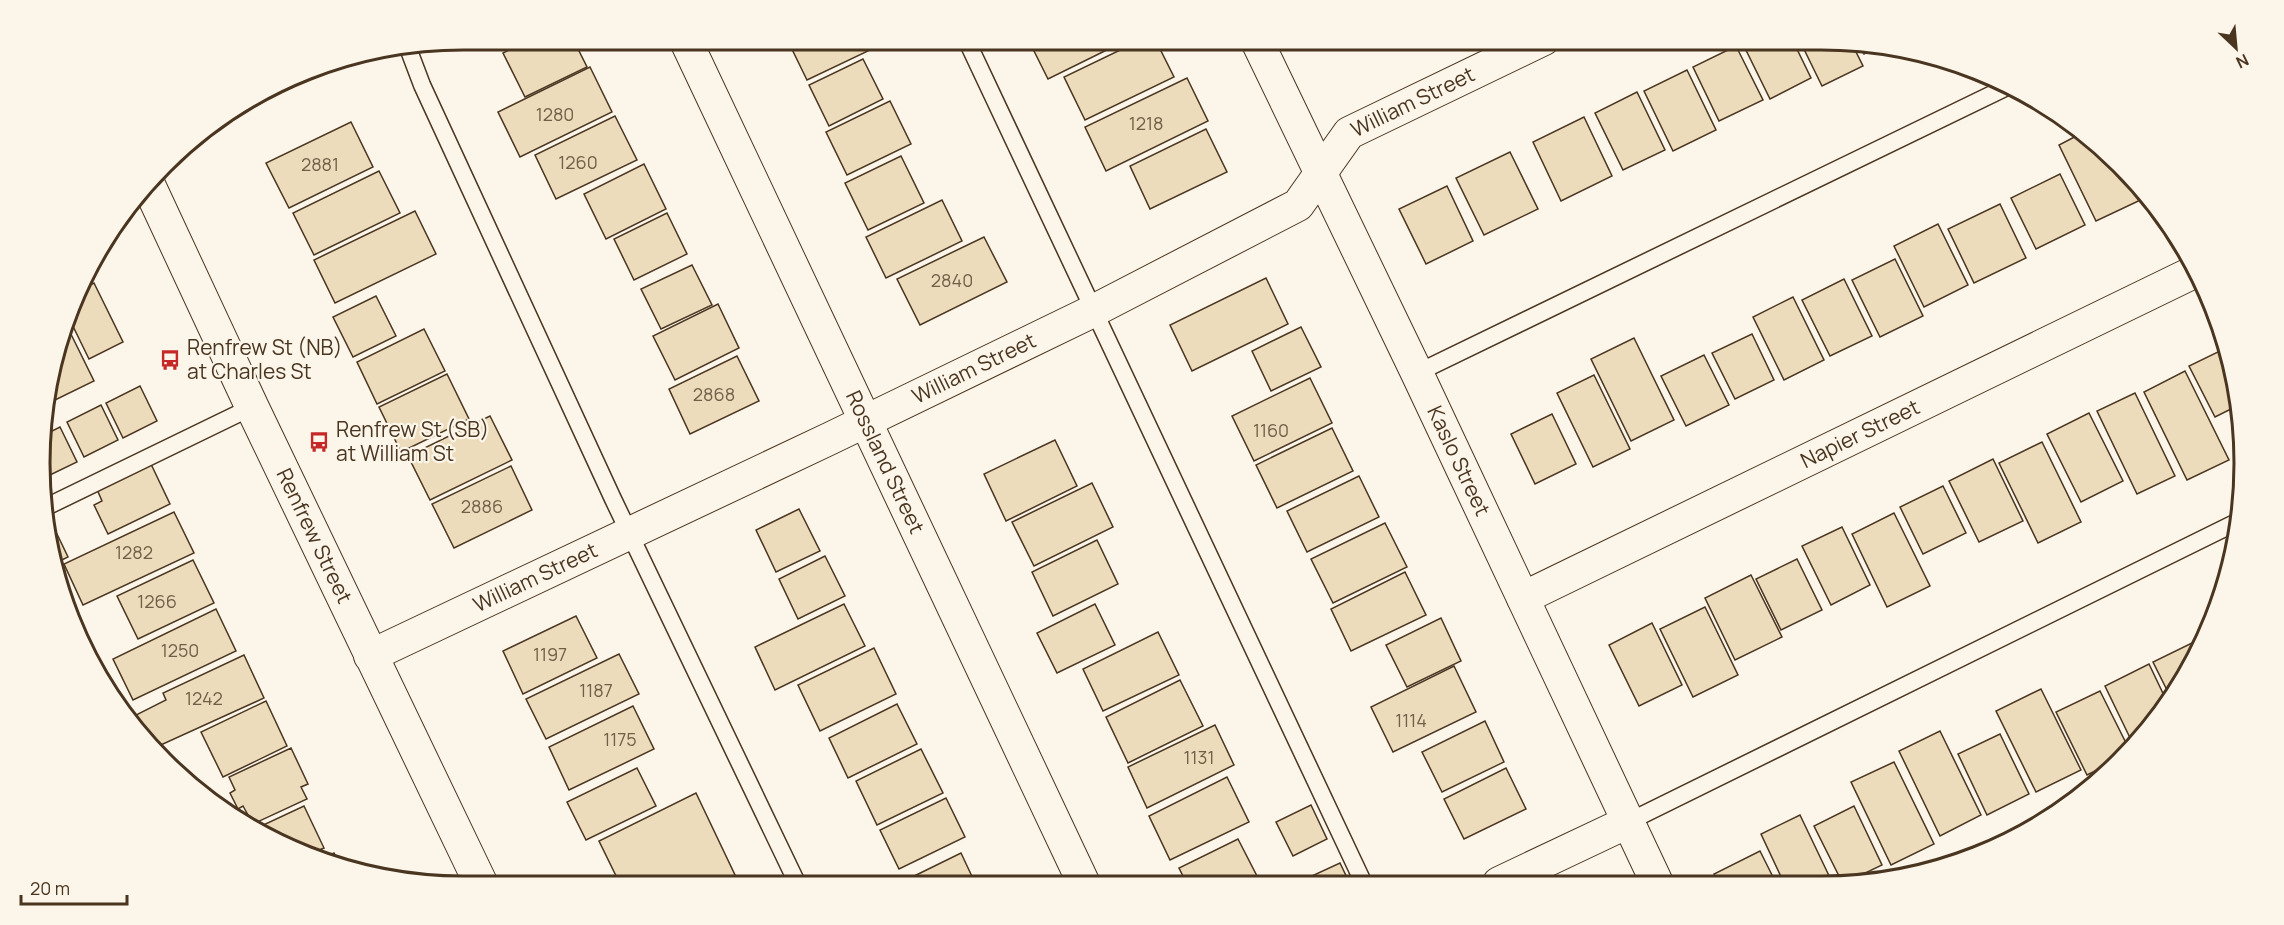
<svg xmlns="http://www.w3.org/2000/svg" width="2284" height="925" font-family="Manrope,sans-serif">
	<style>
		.building { fill: #ecdcbc; stroke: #4a3520; stroke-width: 1.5 }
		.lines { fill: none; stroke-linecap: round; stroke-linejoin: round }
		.service-casing { stroke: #4a3520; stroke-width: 19 }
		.minor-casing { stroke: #4a3520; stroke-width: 34 }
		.tertiary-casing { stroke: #4a3520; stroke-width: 35 }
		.service { stroke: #fbf6e9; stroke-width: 16 }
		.minor { stroke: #fbf6e9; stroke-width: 32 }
		.tertiary { stroke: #fbf6e9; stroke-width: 33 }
		.labels { text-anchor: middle; stroke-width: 4.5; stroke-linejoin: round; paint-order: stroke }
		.number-label { font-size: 18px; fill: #725f47 }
		.street-label { font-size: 21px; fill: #4a3520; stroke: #fbf6e9 }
		.poi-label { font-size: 21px; fill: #4a3520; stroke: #fbf6e9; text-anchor: start }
		.rim { fill: none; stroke: #4a3520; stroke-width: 3 }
	</style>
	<rect width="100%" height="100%" fill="#fbf6e9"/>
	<g class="building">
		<path d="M 531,39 L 573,39 L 587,67 L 525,97 L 503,53 Z"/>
		<path d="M 787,39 L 862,39 L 868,51 L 807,80 Z"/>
		<path d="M 1028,39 L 1129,39 L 1048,79 Z"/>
		<path d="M 1143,39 L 1155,39 L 1174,77 L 1085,120 L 1064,77 Z"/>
		<path d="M 1753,39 L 1792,39 L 1811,78 L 1770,99 L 1743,44 Z"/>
		<path d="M 1799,39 L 1822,39 L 1852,44 L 1863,66 L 1822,86 Z"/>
		<path d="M 1860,45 L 1876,48 L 1864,54 Z"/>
		<path d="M 1736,46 L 1763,100 L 1719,121 L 1693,67 Z"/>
		<path d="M 863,59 L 883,99 L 829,126 L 809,85 Z"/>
		<path d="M 590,67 L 612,112 L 520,157 L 498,112 Z"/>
		<path d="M 1687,70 L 1716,130 L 1673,151 L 1644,91 Z"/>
		<path d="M 1187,78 L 1208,121 L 1106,171 L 1085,127 Z"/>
		<path d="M 1637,92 L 1665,150 L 1623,170 L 1595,113 Z"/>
		<path d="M 890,101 L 911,144 L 847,175 L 826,132 Z"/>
		<path d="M 615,116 L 637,160 L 556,199 L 535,155 Z"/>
		<path d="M 1584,117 L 1612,176 L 1561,201 L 1533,142 Z"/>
		<path d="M 351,122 L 373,167 L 289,208 L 266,163 Z"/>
		<path d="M 1206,129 L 1227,172 L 1150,209 L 1130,166 Z"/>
		<path d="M 2084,132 L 2100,144 L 2149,196 L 2096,221 L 2059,145 Z"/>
		<path d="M 1510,152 L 1538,209 L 1484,235 L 1456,178 Z"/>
		<path d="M 901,156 L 924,203 L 868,230 L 845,183 Z"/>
		<path d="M 644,164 L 666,209 L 606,239 L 584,194 Z"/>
		<path d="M 379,171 L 400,213 L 314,255 L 293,213 Z"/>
		<path d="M 2060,174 L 2085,225 L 2036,249 L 2011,198 Z"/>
		<path d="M 1447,186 L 1473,241 L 1426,264 L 1399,209 Z"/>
		<path d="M 942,200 L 962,241 L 886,278 L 866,237 Z"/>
		<path d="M 2000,204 L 2026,258 L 1974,283 L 1948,229 Z"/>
		<path d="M 415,211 L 436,254 L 335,303 L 314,260 Z"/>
		<path d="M 667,213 L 687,254 L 634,280 L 614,239 Z"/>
		<path d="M 1938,224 L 1968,285 L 1924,307 L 1894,246 Z"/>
		<path d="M 984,237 L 1007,282 L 920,325 L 897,279 Z"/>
		<path d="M 1895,259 L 1923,316 L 1880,337 L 1852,280 Z"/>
		<path d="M 692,265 L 712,305 L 661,329 L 641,289 Z"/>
		<path d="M 1266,278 L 1288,324 L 1192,371 L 1170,325 Z"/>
		<path d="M 1844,279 L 1872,336 L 1830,356 L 1802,300 Z"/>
		<path d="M 94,283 L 123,342 L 89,359 L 67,314 L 78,291 Z"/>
		<path d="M 376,296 L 396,336 L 353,357 L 333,317 Z"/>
		<path d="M 1793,297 L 1824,360 L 1784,380 L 1753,317 Z"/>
		<path d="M 718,304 L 739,348 L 675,380 L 653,336 Z"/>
		<path d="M 64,320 L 94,381 L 53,401 L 47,389 Z"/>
		<path d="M 1301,327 L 1321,367 L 1271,391 L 1252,351 Z"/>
		<path d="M 424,329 L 445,371 L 377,404 L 357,362 Z"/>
		<path d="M 1752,334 L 1774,380 L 1735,399 L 1712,353 Z"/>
		<path d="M 1634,338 L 1674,420 L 1631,441 L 1591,359 Z"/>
		<path d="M 2228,347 L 2239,405 L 2215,417 L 2189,366 Z"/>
		<path d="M 1704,355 L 1729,405 L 1686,426 L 1661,376 Z"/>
		<path d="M 737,356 L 759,401 L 690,434 L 669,389 Z"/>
		<path d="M 2185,371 L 2229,460 L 2187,480 L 2144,392 Z"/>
		<path d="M 447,374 L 469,419 L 401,452 L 379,407 Z"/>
		<path d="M 1594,375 L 1630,449 L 1593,467 L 1557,393 Z"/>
		<path d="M 1310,378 L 1332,423 L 1254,461 L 1232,416 Z"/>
		<path d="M 140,386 L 157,421 L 123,438 L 106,403 Z"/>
		<path d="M 2135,393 L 2175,476 L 2137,494 L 2097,411 Z"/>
		<path d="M 101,405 L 118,440 L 84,457 L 67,422 Z"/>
		<path d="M 2089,413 L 2123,481 L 2081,502 L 2047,434 Z"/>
		<path d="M 1552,414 L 1576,464 L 1535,484 L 1511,434 Z"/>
		<path d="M 490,416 L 512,460 L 430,500 L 408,456 Z"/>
		<path d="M 60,427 L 77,462 L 50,475 L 44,463 L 44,435 Z"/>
		<path d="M 1332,428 L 1353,471 L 1277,508 L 1256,465 Z"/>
		<path d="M 1055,440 L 1077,486 L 1006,521 L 984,474 Z"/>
		<path d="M 2042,442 L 2081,522 L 2038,543 L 1999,463 Z"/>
		<path d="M 1993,459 L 2023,521 L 1979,542 L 1949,481 Z"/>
		<path d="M 150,462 L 170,504 L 108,534 L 94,505 L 102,501 L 96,487 Z"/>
		<path d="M 511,466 L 532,510 L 454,548 L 432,504 Z"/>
		<path d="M 1359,476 L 1379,517 L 1307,552 L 1287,511 Z"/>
		<path d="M 1092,483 L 1113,527 L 1034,566 L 1012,522 Z"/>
		<path d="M 1943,486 L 1966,533 L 1923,554 L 1900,507 Z"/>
		<path d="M 799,509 L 820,551 L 776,572 L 756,530 Z"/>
		<path d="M 174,512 L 194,553 L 83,605 L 64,564 Z"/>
		<path d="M 1894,513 L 1930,586 L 1887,607 L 1852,534 Z"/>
		<path d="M 1385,523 L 1407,567 L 1333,603 L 1311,559 Z"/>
		<path d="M 1842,527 L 1870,585 L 1831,605 L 1802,546 Z"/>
		<path d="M 57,534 L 68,557 L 54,564 L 47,539 Z"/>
		<path d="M 1097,540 L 1118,584 L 1053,616 L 1032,572 Z"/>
		<path d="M 825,556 L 845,596 L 798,619 L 779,579 Z"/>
		<path d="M 1797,559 L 1822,610 L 1781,630 L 1756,579 Z"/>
		<path d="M 193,560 L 214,603 L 138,639 L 117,596 Z"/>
		<path d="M 1405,572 L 1426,615 L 1351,651 L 1331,609 Z"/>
		<path d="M 1751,575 L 1782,637 L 1735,660 L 1705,598 Z"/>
		<path d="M 844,604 L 865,646 L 775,690 L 755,647 Z"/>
		<path d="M 1095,604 L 1115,645 L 1057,673 L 1037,633 Z"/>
		<path d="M 1705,607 L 1738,675 L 1693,697 L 1660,629 Z"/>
		<path d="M 216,609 L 236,651 L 133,700 L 113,659 Z"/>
		<path d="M 576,616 L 597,658 L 523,694 L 503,651 Z"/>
		<path d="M 1441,618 L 1461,661 L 1407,687 L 1386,645 Z"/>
		<path d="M 1652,623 L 1682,685 L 1639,706 L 1609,645 Z"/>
		<path d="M 1158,632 L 1179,675 L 1103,711 L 1083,669 Z"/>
		<path d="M 2196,641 L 2199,647 L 2172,700 L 2153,662 Z"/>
		<path d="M 874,648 L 896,694 L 820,731 L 798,685 Z"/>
		<path d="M 619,654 L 639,694 L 546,739 L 526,699 Z"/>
		<path d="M 244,655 L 264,698 L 152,749 L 136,715 L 166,700 L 163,693 Z"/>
		<path d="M 2149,664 L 2168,704 L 2133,744 L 2105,686 Z"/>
		<path d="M 1454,666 L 1476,712 L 1393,752 L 1371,707 Z"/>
		<path d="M 1180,680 L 1203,726 L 1128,763 L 1106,717 Z"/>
		<path d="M 2041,689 L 2081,770 L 2036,792 L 1996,711 Z"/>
		<path d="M 2100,691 L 2129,749 L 2121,758 L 2087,775 L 2056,712 Z"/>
		<path d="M 266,701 L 287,746 L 223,777 L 201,732 Z"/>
		<path d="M 897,704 L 917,744 L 848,778 L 829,738 Z"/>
		<path d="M 633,706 L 654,749 L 569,790 L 549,747 Z"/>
		<path d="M 1485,721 L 1504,762 L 1442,792 L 1422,752 Z"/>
		<path d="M 1215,725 L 1234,765 L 1147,808 L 1128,767 Z"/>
		<path d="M 1940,731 L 1981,815 L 1940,836 L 1899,751 Z"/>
		<path d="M 2000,734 L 2029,794 L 1987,815 L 1958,754 Z"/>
		<path d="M 291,748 L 308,784 L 301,787 L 307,799 L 253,824 L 243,806 L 238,809 L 230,793 L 235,790 L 229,777 Z"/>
		<path d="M 921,749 L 943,793 L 877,825 L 856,781 Z"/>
		<path d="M 1894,762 L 1934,844 L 1891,865 L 1851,782 Z"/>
		<path d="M 637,768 L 656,806 L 586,840 L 567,802 Z"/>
		<path d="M 1506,768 L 1526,809 L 1464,839 L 1444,799 Z"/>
		<path d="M 1227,777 L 1249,822 L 1170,860 L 1149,816 Z"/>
		<path d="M 696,793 L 735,875 L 714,885 L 621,886 L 599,841 Z"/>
		<path d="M 946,798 L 965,837 L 899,869 L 880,830 Z"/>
		<path d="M 1311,805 L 1327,839 L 1293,856 L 1276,822 Z"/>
		<path d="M 304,806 L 324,848 L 310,854 L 259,827 Z"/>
		<path d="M 1854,806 L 1882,865 L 1847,882 L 1842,882 L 1814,826 Z"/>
		<path d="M 1800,815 L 1832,882 L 1784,883 L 1761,834 Z"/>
		<path d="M 1238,839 L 1259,880 L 1250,884 L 1187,884 L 1179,868 Z"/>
		<path d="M 1760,851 L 1776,883 L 1719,883 L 1714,874 Z"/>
		<path d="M 334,853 L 341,866 L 327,864 L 319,860 Z"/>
		<path d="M 961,853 L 976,885 L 903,885 L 902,882 Z"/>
		<path d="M 1340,863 L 1350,884 L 1305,884 L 1303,880 Z"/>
	</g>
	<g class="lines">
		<g class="service-casing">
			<g id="service">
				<path d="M 966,39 L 1364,884"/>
				<path d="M 408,48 L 422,85 L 613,499 L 798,885"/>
				<path d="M 1417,373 L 2011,85"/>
				<path d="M 46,507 L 252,407"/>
				<path d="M 1628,822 L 2241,520"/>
			</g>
		</g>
		<g class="minor-casing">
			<g id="minor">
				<path id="s1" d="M 685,39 L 1084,884"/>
				<path id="s2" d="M 1256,39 L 1417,373 L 1657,883"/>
				<path id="s3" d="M 1523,598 L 2198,270"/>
				<path id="s4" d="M 370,656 L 831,438 L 1095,310 L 1298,205 L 1349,133 L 1544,39"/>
				<path d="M 1499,883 L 1628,822"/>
			</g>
		</g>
		<g class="tertiary-casing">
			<g id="tertiary">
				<path id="s5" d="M 149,186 L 252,407 L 482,886"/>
			</g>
		</g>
		<use href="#service" class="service"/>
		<use href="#minor" class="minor"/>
		<use href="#tertiary" class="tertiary"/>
	</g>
	<defs>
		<g id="bus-bare" transform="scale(1.62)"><path d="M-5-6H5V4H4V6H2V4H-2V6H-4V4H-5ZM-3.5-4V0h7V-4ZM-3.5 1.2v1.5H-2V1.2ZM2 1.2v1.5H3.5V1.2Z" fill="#c62828" stroke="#fbf6e9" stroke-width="2.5" paint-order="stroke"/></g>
	</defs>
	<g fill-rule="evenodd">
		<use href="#bus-bare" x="170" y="360"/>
		<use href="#bus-bare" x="319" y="442"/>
	</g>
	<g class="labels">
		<g class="number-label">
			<text x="555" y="121">1280</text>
			<text x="1146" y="130">1218</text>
			<text x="578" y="169">1260</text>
			<text x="320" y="171">2881</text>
			<text x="952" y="287">2840</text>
			<text x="714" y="401">2868</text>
			<text x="1271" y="437">1160</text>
			<text x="482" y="513">2886</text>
			<text x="134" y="559">1282</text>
			<text x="157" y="608">1266</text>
			<text x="180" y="657">1250</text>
			<text x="550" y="661">1197</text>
			<text x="596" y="697">1187</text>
			<text x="204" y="705">1242</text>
			<text x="1411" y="727">1114</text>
			<text x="620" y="746">1175</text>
			<text x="1199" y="764">1131</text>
		</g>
		<g class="street-label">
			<text dy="7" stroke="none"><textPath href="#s4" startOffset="1191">William Street</textPath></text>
			<text dy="7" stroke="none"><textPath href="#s4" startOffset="669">William Street</textPath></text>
			<text dy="7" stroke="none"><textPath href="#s3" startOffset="375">Napier Street</textPath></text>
			<text dy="7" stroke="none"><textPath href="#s2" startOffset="468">Kaslo Street</textPath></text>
			<text dy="7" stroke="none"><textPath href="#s1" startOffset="468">Rossland Street</textPath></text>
			<text dy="7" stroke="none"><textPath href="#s5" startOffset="387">Renfrew Street</textPath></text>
			<text dy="7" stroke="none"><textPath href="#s4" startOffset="183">William Street</textPath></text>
		</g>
		<g class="poi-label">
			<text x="187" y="355">Renfrew St (NB)<tspan x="187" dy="24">at Charles St</tspan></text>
			<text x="336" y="437">Renfrew St (SB)<tspan x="336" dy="24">at William St</tspan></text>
		</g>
	</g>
	<path d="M0 0H2284V925H0ZM463 50H1821A413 413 0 0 1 2234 463V463A413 413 0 0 1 1821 876H463A413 413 0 0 1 50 463V463A413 413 0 0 1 463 50Z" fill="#fbf6e9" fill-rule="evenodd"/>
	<path class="rim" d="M463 50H1821A413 413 0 0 1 2234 463V463A413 413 0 0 1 1821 876H463A413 413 0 0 1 50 463V463A413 413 0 0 1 463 50Z"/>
	<g transform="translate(2236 48) rotate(154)" stroke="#fbf6e9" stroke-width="4.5" paint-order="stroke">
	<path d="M0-4.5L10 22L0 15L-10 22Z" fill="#4a3520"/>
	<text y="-9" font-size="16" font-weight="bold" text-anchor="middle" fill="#4a3520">N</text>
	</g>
	<path d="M21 895v9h106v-9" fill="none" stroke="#4a3520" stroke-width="3"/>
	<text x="30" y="895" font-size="18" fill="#4a3520" stroke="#fbf6e9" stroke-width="4.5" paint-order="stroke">20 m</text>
</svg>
